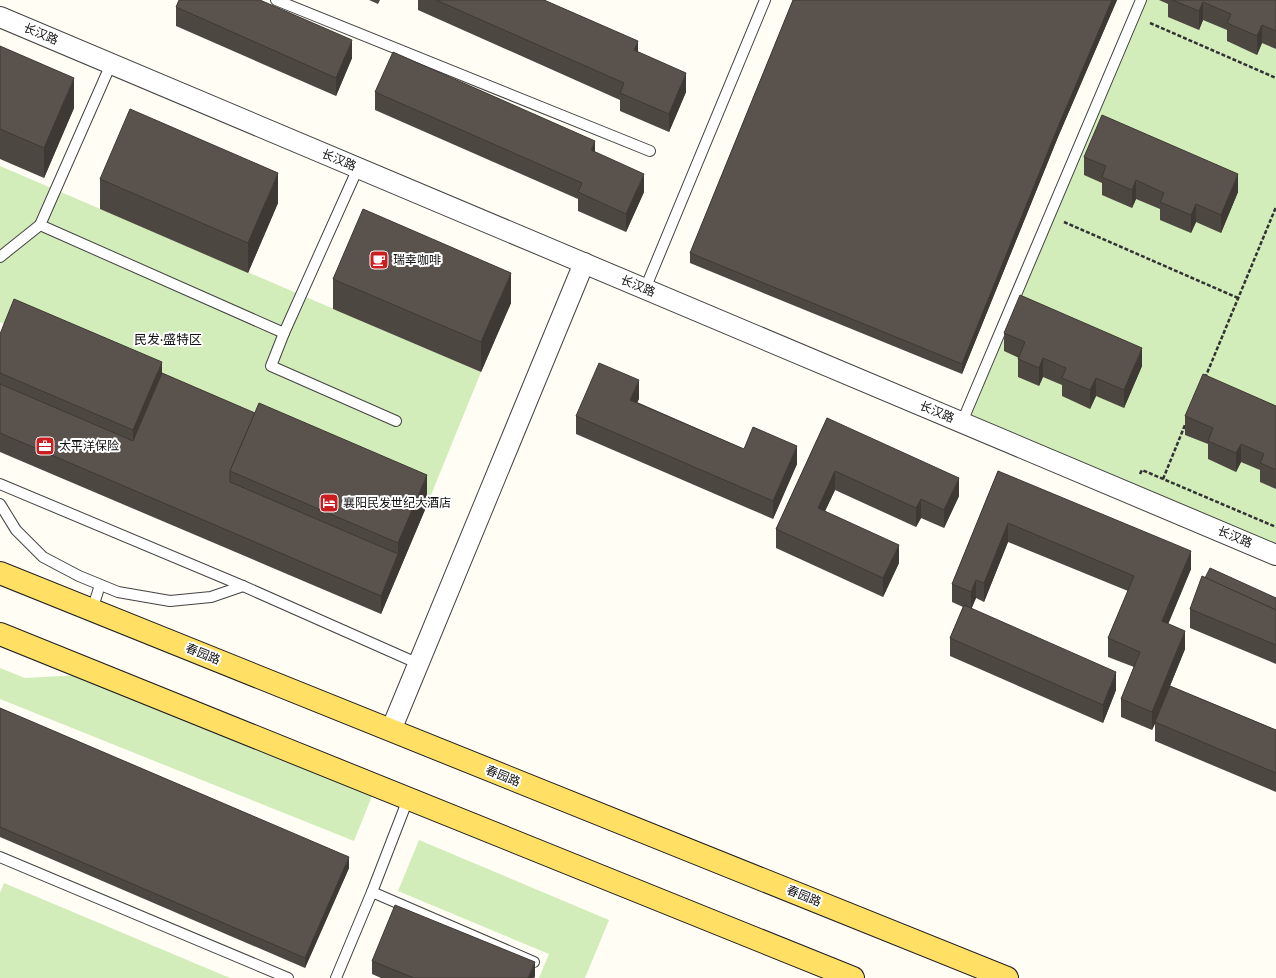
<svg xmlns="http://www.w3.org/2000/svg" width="1276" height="978" font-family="'PT Serif','Noto Sans SC',serif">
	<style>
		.green { fill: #d3edba }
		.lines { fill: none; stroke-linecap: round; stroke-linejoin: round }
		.service-casing { stroke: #434343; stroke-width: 12 }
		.minor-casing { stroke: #434343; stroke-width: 22 }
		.primary-casing { stroke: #212121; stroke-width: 24 }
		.path { stroke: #323232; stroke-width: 2.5; stroke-dasharray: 4 2; stroke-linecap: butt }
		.service { stroke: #fff; stroke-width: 10 }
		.minor { stroke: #fff; stroke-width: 20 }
		.primary { stroke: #ffdf64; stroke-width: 22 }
		.wall { fill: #4d4741 }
		.shaded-wall { fill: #3f3935 }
		.building { fill: #5a524c; stroke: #3f3935 }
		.labels { text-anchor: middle; stroke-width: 4; stroke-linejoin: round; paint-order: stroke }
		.street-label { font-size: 12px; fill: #101010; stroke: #fff }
		.poi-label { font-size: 12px; fill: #101010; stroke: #fff; text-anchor: start }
		.neighbourhood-label { font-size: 13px; fill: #101010; stroke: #fff }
	</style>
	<rect width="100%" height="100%" fill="#fffdf4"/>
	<g class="green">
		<path d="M 1141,0 L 1276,0 L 1276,555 L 962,422 Z"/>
		<path d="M 0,166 L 481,372 L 427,505 L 0,322 Z"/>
		<path d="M 0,668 L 25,678 L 98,674 L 376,786 L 354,841 L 0,699 Z"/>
		<path d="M 419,840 L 609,920 L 585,978 L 539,978 L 549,954 L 398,891 Z"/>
		<path d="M 4,883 L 230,978 L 0,978 L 0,893 Z"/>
	</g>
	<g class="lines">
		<g class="service-casing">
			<g id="service">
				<path d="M 276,0 L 650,151"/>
				<path d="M 111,64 L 40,225 L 284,333 L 358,168"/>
				<path d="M 0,257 L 40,225"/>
				<path d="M 645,289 L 765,0"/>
				<path d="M 284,333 L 271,366 L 396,421"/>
				<path d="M 962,422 L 1141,0"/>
				<path d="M 0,484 L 243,586 L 419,664"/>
				<path d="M 0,504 L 16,530 L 43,557 L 79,576 L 118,592 L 170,601 L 211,597 L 243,586"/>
				<path d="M 92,610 L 100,585"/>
				<path d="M 0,857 L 288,978"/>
				<path d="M 372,892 L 408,799"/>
				<path d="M 336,978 L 372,892 L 534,962"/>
			</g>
		</g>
		<g class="minor-casing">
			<g id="minor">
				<path d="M 0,17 L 1276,555"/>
				<path d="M 391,730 L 584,263"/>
			</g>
		</g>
		<g class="primary-casing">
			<g id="primary">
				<path d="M 0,573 L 1007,978"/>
				<path d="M 0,634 L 853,978"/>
			</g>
		</g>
		<g class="path">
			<path d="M 1150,23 L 1276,78"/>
			<path d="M 1064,222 L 1238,298"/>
			<path d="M 1205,378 L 1276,207"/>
			<path d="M 1140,474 L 1142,470 L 1276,527"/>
			<path d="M 1163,479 L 1185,425"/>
		</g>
		<use href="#service" class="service"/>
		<use href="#minor" class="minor"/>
		<use href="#primary" class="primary"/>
	</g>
	<g class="wall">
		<path d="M 369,0 L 380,0 L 378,4 Z"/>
		<path d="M 418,0 L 544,0 L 638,52 L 686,92 L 669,132 L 620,111 L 620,100 L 418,10 Z"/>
		<path d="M 793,0 L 1117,0 L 1058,137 L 962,374 L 690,263 L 690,253 Z"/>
		<path d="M 1159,0 L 1276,0 L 1276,49 L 1262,43 L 1257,55 L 1227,41 L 1227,30 L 1203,20 L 1199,30 L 1168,17 L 1168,4 Z"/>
		<path d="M 176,7 L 352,58 L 336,96 L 176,26 Z"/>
		<path d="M 0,46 L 74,108 L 44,178 L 0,159 Z"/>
		<path d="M 375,92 L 595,152 L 644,192 L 626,232 L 578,211 L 578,199 L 375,110 Z"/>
		<path d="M 1084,157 L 1238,192 L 1221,233 L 1196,222 L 1191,233 L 1160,220 L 1160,209 L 1136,199 L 1132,208 L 1102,195 L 1102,183 L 1084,175 Z"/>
		<path d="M 100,179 L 278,203 L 248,273 L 100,209 Z"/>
		<path d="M 333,279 L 511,303 L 481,372 L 333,309 Z"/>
		<path d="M 1004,333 L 1142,366 L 1124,408 L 1096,396 L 1090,409 L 1062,396 L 1062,385 L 1043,377 L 1039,386 L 1018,377 L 1018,359 L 1019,358 L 1004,351 Z"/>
		<path d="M 0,334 L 162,373 L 427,505 L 381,614 L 0,452 Z"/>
		<path d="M 639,399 L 637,402 L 744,449 L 797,464 L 773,519 L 576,434 L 576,416 Z"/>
		<path d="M 1276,406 L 1276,489 L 1260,482 L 1260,470 L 1241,462 L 1236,472 L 1208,459 L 1208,444 L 1185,435 L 1185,416 Z"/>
		<path d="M 827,418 L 959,496 L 944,528 L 921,518 L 916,527 L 835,490 L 825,511 L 899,563 L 883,597 L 776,548 L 776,529 Z"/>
		<path d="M 998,471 L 1191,569 L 1168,624 L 1185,649 L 1170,686 L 1276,730 L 1276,792 L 1155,741 L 1155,724 L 1152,730 L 1121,717 L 1121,699 L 1134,667 L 1108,657 L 1108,638 L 1128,591 L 1008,542 L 984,602 L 976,598 L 971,609 L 1116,690 L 1103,723 L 950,656 L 950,638 L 963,607 L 952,602 L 952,584 Z"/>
		<path d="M 1205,578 L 1276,598 L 1276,664 L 1190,628 L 1190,609 Z"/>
		<path d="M 0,708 L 349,868 L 305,968 L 0,837 Z"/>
		<path d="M 372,961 L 535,976 L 534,978 L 381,978 L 372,974 Z"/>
	</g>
	<g class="shaded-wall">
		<path d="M 1112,0 L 1117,0 L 1058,137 L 962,374 L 962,364 L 1058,127 Z"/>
		<path d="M 1203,2 L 1203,20 L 1199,30 L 1199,11 Z"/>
		<path d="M 1262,25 L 1262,43 L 1257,55 L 1257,36 Z"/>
		<path d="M 352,40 L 352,58 L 336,96 L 336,78 Z"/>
		<path d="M 638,41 L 638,60 L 634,50 Z"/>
		<path d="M 686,73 L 686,92 L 669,132 L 669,114 Z"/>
		<path d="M 74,78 L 74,108 L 44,178 L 44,148 Z"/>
		<path d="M 595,141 L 595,160 L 591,150 Z"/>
		<path d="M 278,173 L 278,203 L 248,273 L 248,243 Z"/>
		<path d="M 644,174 L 644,192 L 626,232 L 626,214 Z"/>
		<path d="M 1238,174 L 1238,192 L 1221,233 L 1221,215 Z"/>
		<path d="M 1136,180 L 1136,199 L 1132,208 L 1132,190 Z"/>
		<path d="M 1196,204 L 1196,222 L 1191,233 L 1191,215 Z"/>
		<path d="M 511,273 L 511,303 L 481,372 L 481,342 Z"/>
		<path d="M 1142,348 L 1142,366 L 1124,408 L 1124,390 Z"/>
		<path d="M 1043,358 L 1043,377 L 1039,386 L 1039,368 Z"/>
		<path d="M 162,362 L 162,391 L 133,460 L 133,430 Z"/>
		<path d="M 1096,378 L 1096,396 L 1090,409 L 1090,390 Z"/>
		<path d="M 639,380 L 639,399 L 630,418 L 630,400 Z"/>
		<path d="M 1241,444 L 1241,462 L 1236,472 L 1236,453 Z"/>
		<path d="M 797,446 L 797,464 L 773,519 L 773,501 Z"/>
		<path d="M 835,471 L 835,490 L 818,526 L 818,508 Z"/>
		<path d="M 427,475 L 427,505 L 381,614 L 381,596 L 398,554 L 398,543 Z"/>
		<path d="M 959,478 L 959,496 L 944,528 L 944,510 Z"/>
		<path d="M 921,499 L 921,518 L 916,527 L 916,508 Z"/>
		<path d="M 1008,523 L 1008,542 L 984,602 L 984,583 Z"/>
		<path d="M 899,545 L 899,563 L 883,597 L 883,578 Z"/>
		<path d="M 1191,551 L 1191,569 L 1162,639 L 1162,621 Z"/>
		<path d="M 976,580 L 976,598 L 971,610 L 971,592 Z"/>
		<path d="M 1185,631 L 1185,649 L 1152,730 L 1152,712 Z"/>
		<path d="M 1116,672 L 1116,690 L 1103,723 L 1103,705 Z"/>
		<path d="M 349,857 L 349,868 L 305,968 L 305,958 Z"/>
		<path d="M 535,962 L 535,976 L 534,978 L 528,978 Z"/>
	</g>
	<g class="building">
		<path d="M 179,0 L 260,0 L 352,40 L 336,78 L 176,7 Z"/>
		<path d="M 436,0 L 544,0 L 638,41 L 634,50 L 686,73 L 669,114 L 620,93 L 624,83 Z"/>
		<path d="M 793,0 L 1112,0 L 1058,127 L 962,364 L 690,253 Z"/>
		<path d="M 1172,0 L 1276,0 L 1276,31 L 1262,25 L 1257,36 L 1227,23 L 1231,14 L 1203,2 L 1199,11 Z"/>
		<path d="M 0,46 L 74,78 L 44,148 L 0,129 Z"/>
		<path d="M 393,52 L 595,141 L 591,150 L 644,174 L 626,214 L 578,192 L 582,183 L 375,92 Z"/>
		<path d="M 130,109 L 278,173 L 248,243 L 100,179 Z"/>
		<path d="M 1102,115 L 1238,174 L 1221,215 L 1196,204 L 1191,215 L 1160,202 L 1164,193 L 1136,180 L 1132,190 L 1102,177 L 1106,166 L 1084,157 Z"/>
		<path d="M 363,209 L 511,273 L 481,342 L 333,279 Z"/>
		<path d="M 1020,295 L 1142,348 L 1124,390 L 1096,378 L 1090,390 L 1062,378 L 1066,368 L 1043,358 L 1039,368 L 1018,359 L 1025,342 L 1004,333 Z"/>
		<path d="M 14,299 L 162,362 L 133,430 L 0,373 L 0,334 Z"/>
		<path d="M 599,363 L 639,380 L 630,400 L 744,449 L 753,427 L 797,446 L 773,501 L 576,416 Z"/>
		<path d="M 162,373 L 255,413 L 230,471 L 230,482 L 398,554 L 381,596 L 0,433 L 0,384 L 133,441 Z"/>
		<path d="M 1203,374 L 1276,406 L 1276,470 L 1260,463 L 1264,454 L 1241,444 L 1236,453 L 1208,441 L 1213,428 L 1185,416 Z"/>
		<path d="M 259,403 L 427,475 L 398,543 L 230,471 Z"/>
		<path d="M 827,418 L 959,478 L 944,510 L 921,499 L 916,508 L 835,471 L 818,508 L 899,545 L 883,578 L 776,529 Z"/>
		<path d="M 998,471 L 1191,551 L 1162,621 L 1185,631 L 1152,712 L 1121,699 L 1140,652 L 1108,638 L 1134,576 L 1008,523 L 984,583 L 976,580 L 971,592 L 952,584 Z"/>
		<path d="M 1210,568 L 1276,598 L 1276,610 L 1205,578 Z"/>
		<path d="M 1202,576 L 1276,610 L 1276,645 L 1190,609 Z"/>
		<path d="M 964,605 L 1116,672 L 1103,705 L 950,638 Z"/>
		<path d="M 1170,686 L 1276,730 L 1276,773 L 1155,722 Z"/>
		<path d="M 0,708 L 349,857 L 305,958 L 0,827 Z"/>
		<path d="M 395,905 L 535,962 L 528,978 L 414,978 L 372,961 Z"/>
	</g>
	<defs>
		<g id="cafe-square" transform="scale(1)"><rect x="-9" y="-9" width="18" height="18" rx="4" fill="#cb1e20" stroke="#fff"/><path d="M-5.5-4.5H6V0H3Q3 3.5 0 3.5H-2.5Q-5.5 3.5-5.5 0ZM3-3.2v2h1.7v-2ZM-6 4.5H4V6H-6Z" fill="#fff"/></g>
		<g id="office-square" transform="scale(1)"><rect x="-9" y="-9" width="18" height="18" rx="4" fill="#cb1e20" stroke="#fff"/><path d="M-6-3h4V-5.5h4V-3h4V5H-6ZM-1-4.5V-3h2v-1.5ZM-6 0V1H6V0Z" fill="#fff"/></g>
		<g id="hotel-square" transform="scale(1)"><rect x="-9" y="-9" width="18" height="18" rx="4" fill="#cb1e20" stroke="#fff"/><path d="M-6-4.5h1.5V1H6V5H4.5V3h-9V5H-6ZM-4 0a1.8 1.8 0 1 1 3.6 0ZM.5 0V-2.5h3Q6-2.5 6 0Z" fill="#fff"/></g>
	</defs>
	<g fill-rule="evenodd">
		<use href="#cafe-square" x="379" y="260"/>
		<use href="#office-square" x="45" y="446"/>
		<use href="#hotel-square" x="329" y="503"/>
	</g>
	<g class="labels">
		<g class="street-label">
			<text transform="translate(41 34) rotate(23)" y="4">长汉路</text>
			<text transform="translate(339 160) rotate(23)" y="4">长汉路</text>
			<text transform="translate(638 286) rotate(23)" y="4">长汉路</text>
			<text transform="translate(937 412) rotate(23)" y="4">长汉路</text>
			<text transform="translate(1235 537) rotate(23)" y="4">长汉路</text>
			<text transform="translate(203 654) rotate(22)" y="4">春园路</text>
			<text transform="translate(503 776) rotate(22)" y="4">春园路</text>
			<text transform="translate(804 896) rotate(22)" y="4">春园路</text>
		</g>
		<g class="poi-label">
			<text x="393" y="264">瑞幸咖啡</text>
			<text x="59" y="450">太平洋保险</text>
			<text x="343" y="507">襄阳民发世纪大酒店</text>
		</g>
		<g class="neighbourhood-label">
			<text x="168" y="344">民发·盛特区</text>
		</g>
	</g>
</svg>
